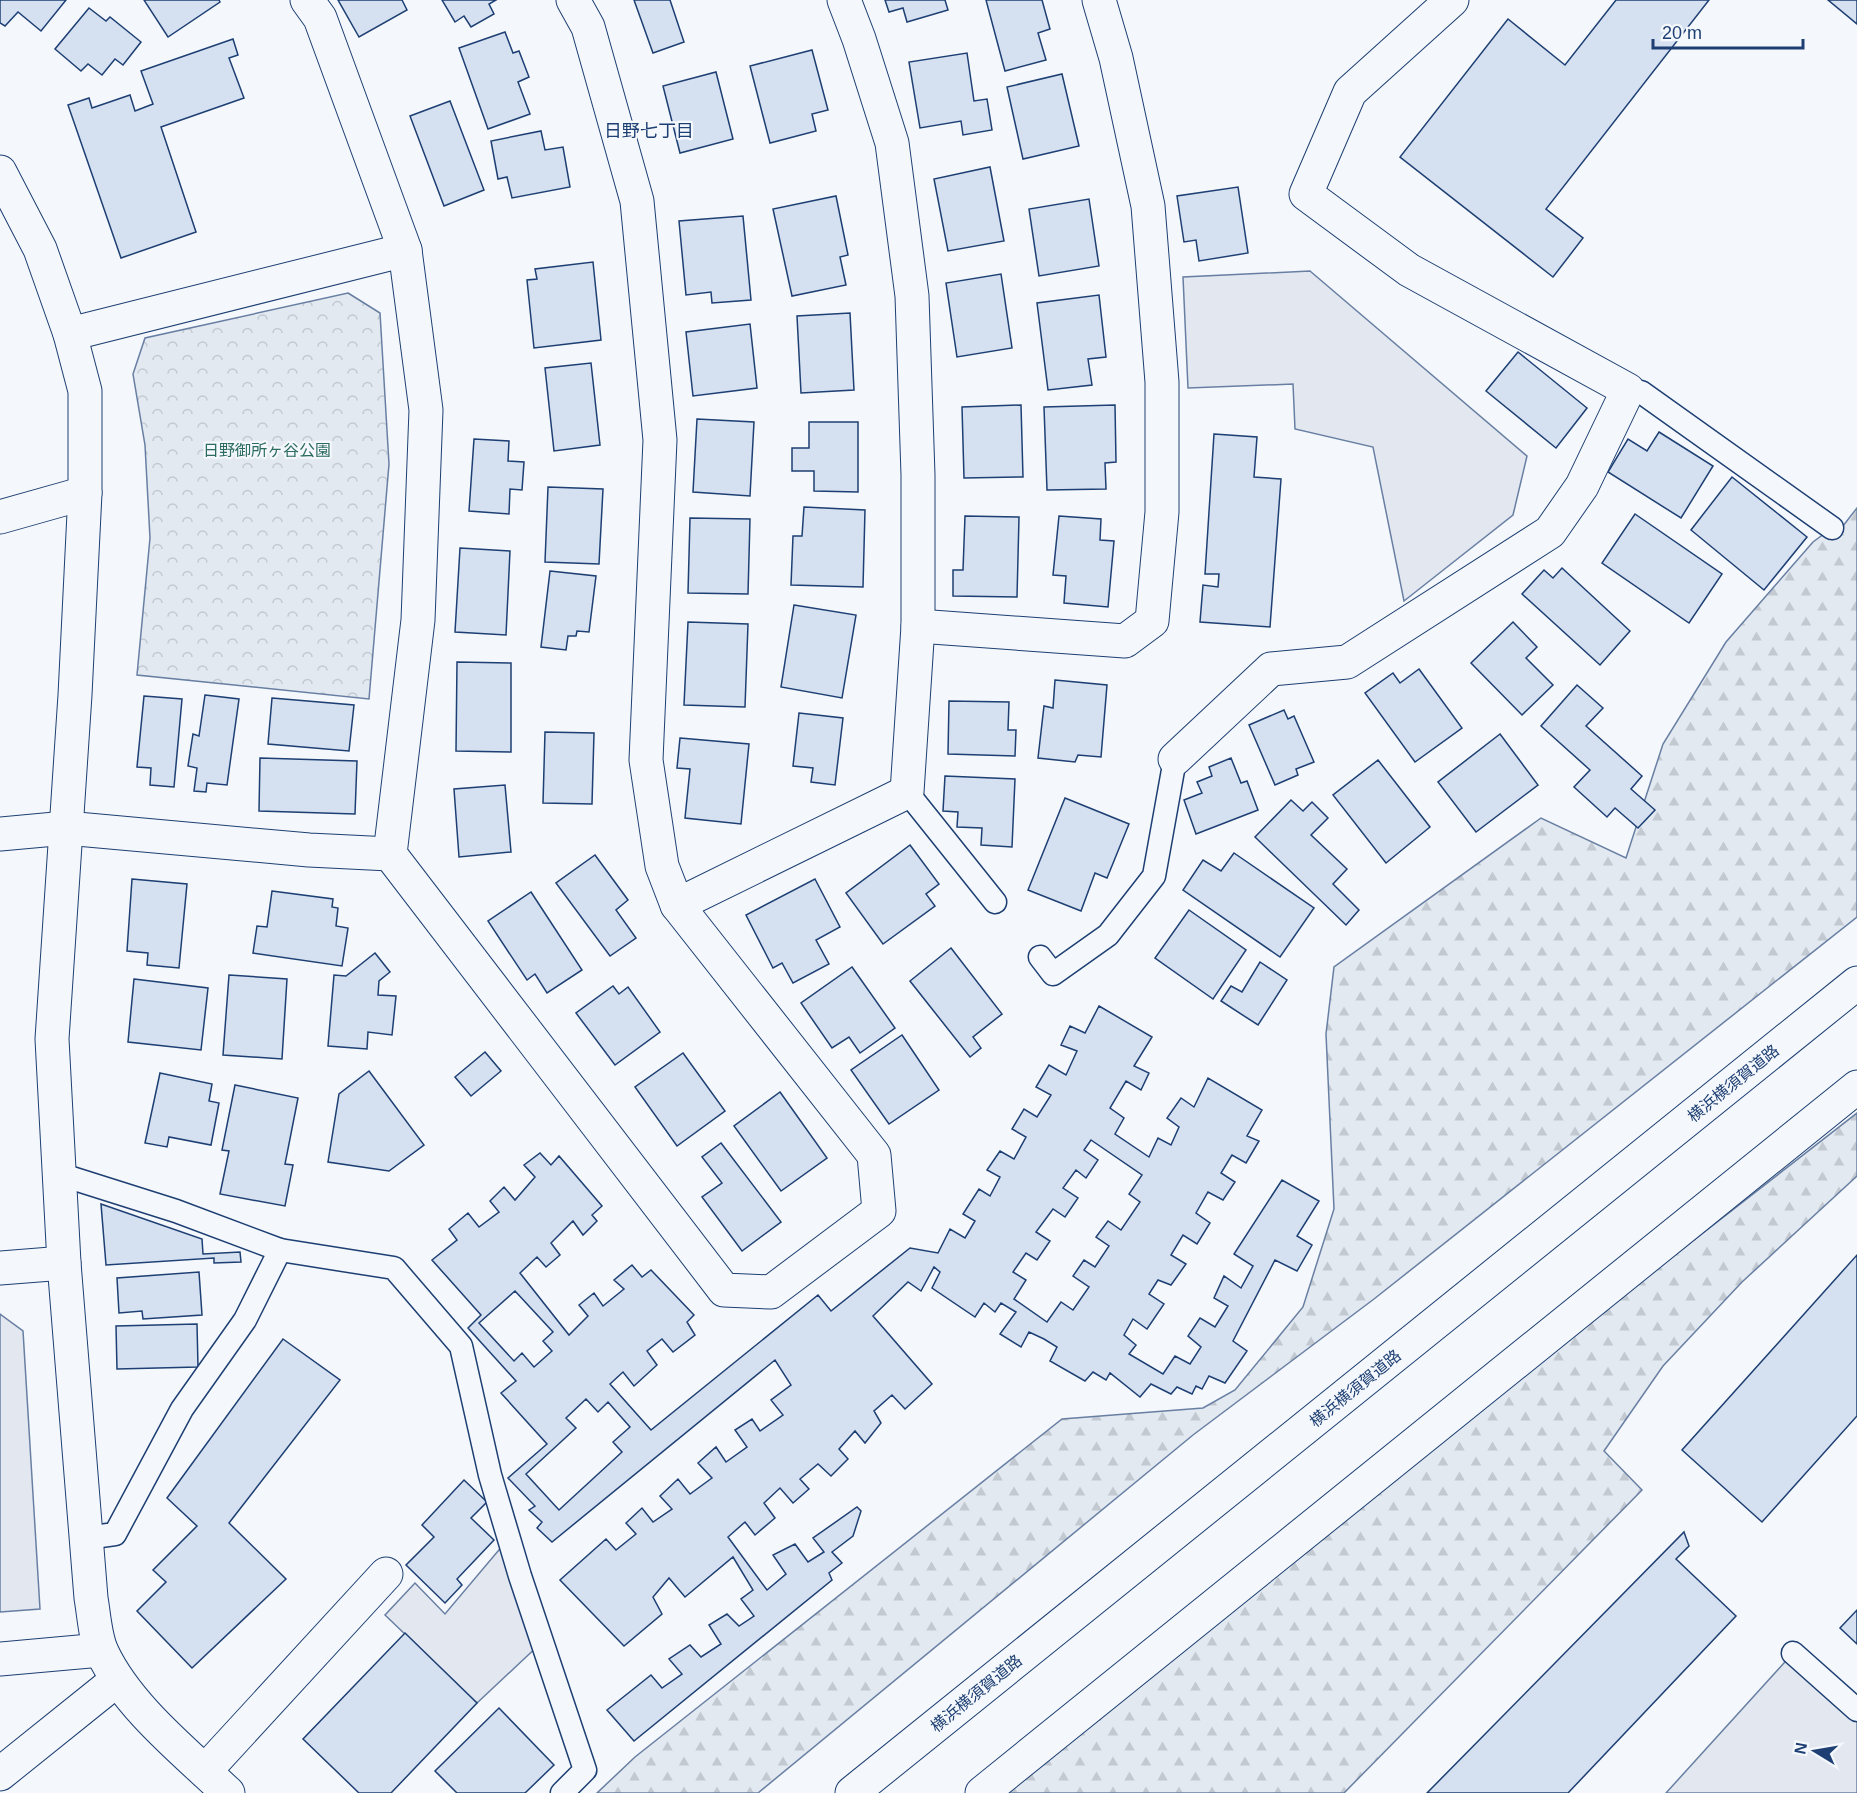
<svg xmlns="http://www.w3.org/2000/svg" width="1857" height="1793" font-family="Helvetica,'Noto Sans JP',sans-serif">
	<style>
		.forest { fill: url(#forest-firs); stroke: #687fa3; stroke-width: 1.5 }
		.park { fill: url(#park-crowns); stroke: #687fa3; stroke-width: 1.5 }
		.parking { fill: #e3e8f0; stroke: #687fa3; stroke-width: 1.5 }
		.building { fill: #d5e0f0; stroke: #1d3f73; stroke-width: 1.5; fill-rule: evenodd }
		.lines { fill: none; stroke-linecap: round; stroke-linejoin: round }
		.lane-casing { stroke: #1d3f73; stroke-width: 25 }
		.street-casing { stroke: #1d3f73; stroke-width: 35 }
		.secondary-casing { stroke: #1d3f73; stroke-width: 35 }
		.highway-casing { stroke: #1d3f73; stroke-width: 35 }
		.lane { stroke: #f4f7fb; stroke-width: 22 }
		.street { stroke: #f4f7fb; stroke-width: 33 }
		.secondary { stroke: #f4f7fb; stroke-width: 33 }
		.highway { stroke: #f4f7fb; stroke-width: 33 }
		.labels { text-anchor: middle; stroke-width: 4.5; stroke-linejoin: round; paint-order: stroke }
		.park-label { font-size: 16px; fill: #2c6c60; stroke: #f4f7fb }
		.street-label { font-size: 16px; fill: #1d3f73; stroke: #f4f7fb }
		.neighbourhood-label { font-size: 18px; fill: #1d3f73; stroke: #f4f7fb }
	</style>
	<defs>
		<pattern id="forest-firs" width="22" height="20" patternUnits="userSpaceOnUse" patternTransform="scale(1.5)"><rect width="22" height="20" fill="#e3e9f0"/><path d="M5 1l3.5 6h-7zM16 11l3.5 6h-7z" fill="#c2c9d1"/></pattern>
		<pattern id="park-crowns" width="20" height="18" patternUnits="userSpaceOnUse" patternTransform="scale(1.5)"><rect width="20" height="18" fill="#e3e9f0"/><path d="M2 6a3 3 0 1 1 6 0M12 15a3 3 0 1 1 6 0" fill="none" stroke="#c2c9d1"/></pattern>
	</defs>
	<rect width="100%" height="100%" fill="#f4f7fb"/>
	<g class="forest">
		<path d="M 1857,508 L 1857,917 L 1374,1299 L 1193,1435 L 758,1793 L 597,1793 L 635,1757 L 1062,1419 L 1203,1408 L 1235,1390 L 1303,1307 L 1334,1209 L 1326,1034 L 1334,967 L 1541,818 L 1626,858 L 1663,744 L 1726,642 L 1813,542 L 1832,528 L 1839,531 Z"/>
		<path d="M 1857,1113 L 1857,1176 L 1742,1282 L 1663,1366 L 1604,1451 L 1642,1490 L 1344,1793 L 984,1793 Z"/>
	</g>
	<path class="park" d="M 348,293 L 380,313 L 389,464 L 369,699 L 137,675 L 150,538 L 145,445 L 133,374 L 145,338 Z"/>
	<g class="parking">
		<path d="M 1310,271 L 1527,456 L 1513,515 L 1404,601 L 1373,447 L 1295,429 L 1293,384 L 1188,388 L 1183,277 Z"/>
		<path d="M 0,1314 L 23,1331 L 40,1609 L 0,1612 Z"/>
		<path d="M 509,1538 L 542,1642 L 477,1703 L 385,1615 L 415,1583 L 445,1614 Z"/>
		<path d="M 1793,1653 L 1857,1710 L 1857,1793 L 1666,1793 Z"/>
	</g>
	<g class="building">
		<path d="M 0,0 L 66,0 L 41,31 L 18,12 L 5,26 L 0,23 Z"/>
		<path d="M 144,0 L 219,0 L 220,2 L 168,37 Z"/>
		<path d="M 338,0 L 402,0 L 407,10 L 359,37 Z"/>
		<path d="M 442,0 L 496,0 L 489,4 L 494,14 L 471,27 L 464,16 L 455,22 Z"/>
		<path d="M 634,0 L 670,0 L 684,42 L 653,53 Z"/>
		<path d="M 885,0 L 945,0 L 948,10 L 907,22 L 903,8 L 889,12 Z"/>
		<path d="M 986,0 L 1042,0 L 1050,29 L 1038,33 L 1046,60 L 1005,71 Z"/>
		<path d="M 1616,0 L 1709,0 L 1546,209 L 1583,238 L 1553,277 L 1400,157 L 1508,19 L 1565,65 Z"/>
		<path d="M 1828,0 L 1857,0 L 1857,24 Z"/>
		<path d="M 89,8 L 106,21 L 110,17 L 141,42 L 123,65 L 115,59 L 102,75 L 88,64 L 81,71 L 55,49 Z"/>
		<path d="M 505,32 L 513,53 L 519,51 L 529,77 L 518,82 L 530,114 L 488,129 L 459,48 Z"/>
		<path d="M 233,39 L 238,55 L 229,58 L 244,98 L 161,127 L 196,232 L 121,258 L 68,105 L 89,98 L 92,108 L 130,95 L 135,111 L 153,104 L 141,71 Z"/>
		<path d="M 812,50 L 828,110 L 812,114 L 816,131 L 770,143 L 750,66 Z"/>
		<path d="M 967,53 L 974,101 L 987,99 L 992,130 L 963,135 L 961,121 L 920,128 L 909,62 Z"/>
		<path d="M 716,72 L 733,139 L 680,153 L 663,86 Z"/>
		<path d="M 1062,74 L 1079,146 L 1023,159 L 1007,87 Z"/>
		<path d="M 450,101 L 484,190 L 444,206 L 410,116 Z"/>
		<path d="M 541,131 L 545,150 L 563,147 L 570,187 L 512,198 L 507,177 L 498,179 L 491,141 Z"/>
		<path d="M 990,167 L 1004,241 L 948,251 L 934,179 Z"/>
		<path d="M 1238,187 L 1248,253 L 1199,261 L 1196,240 L 1184,242 L 1177,196 Z"/>
		<path d="M 836,196 L 848,255 L 840,257 L 846,285 L 792,296 L 773,209 Z"/>
		<path d="M 1089,199 L 1099,266 L 1039,276 L 1029,209 Z"/>
		<path d="M 743,216 L 751,300 L 712,303 L 711,292 L 686,295 L 679,221 Z"/>
		<path d="M 593,262 L 601,340 L 534,348 L 527,280 L 537,279 L 535,269 Z"/>
		<path d="M 1001,274 L 1012,348 L 957,357 L 946,283 Z"/>
		<path d="M 1099,295 L 1106,357 L 1088,359 L 1092,385 L 1048,390 L 1037,303 Z"/>
		<path d="M 850,313 L 854,390 L 801,393 L 797,316 Z"/>
		<path d="M 750,324 L 757,388 L 693,396 L 686,332 Z"/>
		<path d="M 1518,352 L 1587,408 L 1556,448 L 1486,391 Z"/>
		<path d="M 591,363 L 600,445 L 554,451 L 545,368 Z"/>
		<path d="M 1021,405 L 1023,477 L 964,478 L 962,407 Z"/>
		<path d="M 1115,405 L 1116,462 L 1105,463 L 1106,489 L 1047,490 L 1044,407 Z"/>
		<path d="M 697,419 L 754,422 L 750,496 L 693,492 Z"/>
		<path d="M 809,422 L 858,422 L 858,492 L 814,491 L 814,471 L 792,471 L 792,448 L 809,448 Z"/>
		<path d="M 1659,432 L 1713,466 L 1681,518 L 1608,472 L 1628,439 L 1647,451 Z"/>
		<path d="M 1214,434 L 1257,437 L 1254,477 L 1281,479 L 1270,627 L 1200,622 L 1203,585 L 1218,587 L 1219,574 L 1205,574 Z"/>
		<path d="M 474,439 L 509,441 L 508,461 L 524,462 L 522,490 L 510,489 L 509,514 L 469,511 Z"/>
		<path d="M 1732,477 L 1807,537 L 1764,590 L 1691,530 Z"/>
		<path d="M 548,487 L 603,489 L 599,564 L 545,562 Z"/>
		<path d="M 804,507 L 865,510 L 863,587 L 791,585 L 793,536 L 802,536 Z"/>
		<path d="M 1635,514 L 1722,574 L 1689,623 L 1602,563 Z"/>
		<path d="M 965,516 L 1019,517 L 1017,597 L 953,596 L 953,570 L 963,570 Z"/>
		<path d="M 1059,516 L 1101,519 L 1100,540 L 1114,541 L 1108,607 L 1064,603 L 1066,576 L 1053,575 Z"/>
		<path d="M 690,518 L 750,519 L 748,594 L 688,593 Z"/>
		<path d="M 460,548 L 510,551 L 506,635 L 455,632 Z"/>
		<path d="M 1562,568 L 1630,631 L 1600,665 L 1522,594 L 1544,570 L 1553,578 Z"/>
		<path d="M 550,571 L 596,576 L 589,632 L 577,631 L 576,636 L 568,636 L 566,650 L 541,647 Z"/>
		<path d="M 794,605 L 856,615 L 842,698 L 781,687 Z"/>
		<path d="M 688,622 L 748,624 L 745,707 L 684,705 Z"/>
		<path d="M 1513,622 L 1537,647 L 1526,658 L 1553,685 L 1522,715 L 1471,663 Z"/>
		<path d="M 457,662 L 511,663 L 511,752 L 456,751 Z"/>
		<path d="M 1419,669 L 1462,728 L 1415,762 L 1365,693 L 1393,673 L 1400,683 Z"/>
		<path d="M 1055,680 L 1107,685 L 1101,757 L 1078,755 L 1075,762 L 1038,758 L 1044,706 L 1053,708 Z"/>
		<path d="M 1577,685 L 1603,708 L 1586,726 L 1642,776 L 1631,789 L 1655,810 L 1638,828 L 1615,808 L 1607,817 L 1574,787 L 1590,770 L 1541,726 Z"/>
		<path d="M 205,695 L 239,699 L 227,785 L 207,783 L 206,792 L 194,791 L 197,768 L 188,766 L 193,734 L 199,736 Z"/>
		<path d="M 144,696 L 182,699 L 174,787 L 150,785 L 151,768 L 137,767 Z"/>
		<path d="M 272,698 L 354,705 L 349,751 L 268,744 Z"/>
		<path d="M 949,701 L 1009,702 L 1008,730 L 1016,730 L 1015,756 L 948,754 Z"/>
		<path d="M 1284,710 L 1288,719 L 1294,716 L 1314,762 L 1296,769 L 1298,775 L 1275,785 L 1249,725 Z"/>
		<path d="M 799,713 L 843,718 L 835,785 L 811,782 L 813,768 L 793,766 Z"/>
		<path d="M 545,732 L 594,733 L 592,804 L 543,803 Z"/>
		<path d="M 1500,734 L 1538,785 L 1476,832 L 1438,782 Z"/>
		<path d="M 680,738 L 749,744 L 741,824 L 685,818 L 690,769 L 677,768 Z"/>
		<path d="M 260,758 L 357,761 L 355,814 L 259,811 Z"/>
		<path d="M 1231,758 L 1241,783 L 1247,781 L 1258,810 L 1196,834 L 1184,800 L 1202,793 L 1197,782 L 1212,776 L 1209,767 Z"/>
		<path d="M 1378,760 L 1430,827 L 1386,863 L 1333,795 Z"/>
		<path d="M 945,776 L 1015,779 L 1012,847 L 981,845 L 982,828 L 957,827 L 958,812 L 943,811 Z"/>
		<path d="M 505,785 L 511,852 L 459,857 L 454,789 Z"/>
		<path d="M 1065,798 L 1129,824 L 1107,878 L 1095,873 L 1081,911 L 1028,890 Z"/>
		<path d="M 1291,800 L 1303,811 L 1312,802 L 1328,818 L 1311,835 L 1347,869 L 1333,884 L 1359,910 L 1346,925 L 1255,837 Z"/>
		<path d="M 910,845 L 939,884 L 926,894 L 935,906 L 883,944 L 846,893 Z"/>
		<path d="M 1234,853 L 1314,908 L 1280,957 L 1183,890 L 1203,860 L 1221,871 Z"/>
		<path d="M 595,855 L 628,900 L 616,910 L 636,938 L 610,956 L 556,883 Z"/>
		<path d="M 132,879 L 187,884 L 179,968 L 147,965 L 148,953 L 127,951 Z"/>
		<path d="M 815,879 L 840,927 L 816,940 L 829,964 L 793,983 L 782,963 L 773,968 L 746,915 Z"/>
		<path d="M 272,891 L 333,899 L 332,907 L 338,908 L 336,926 L 348,928 L 342,966 L 253,953 L 257,926 L 267,927 Z"/>
		<path d="M 531,892 L 582,970 L 547,993 L 535,974 L 527,980 L 488,921 Z"/>
		<path d="M 1189,910 L 1246,950 L 1213,999 L 1155,958 Z"/>
		<path d="M 951,948 L 1002,1014 L 973,1037 L 981,1048 L 970,1057 L 910,981 Z"/>
		<path d="M 375,953 L 390,972 L 379,981 L 378,995 L 396,996 L 392,1035 L 368,1032 L 367,1049 L 328,1046 L 334,975 L 346,976 Z"/>
		<path d="M 1260,962 L 1287,980 L 1258,1025 L 1221,1001 L 1231,986 L 1242,992 Z"/>
		<path d="M 852,967 L 895,1028 L 860,1053 L 849,1037 L 832,1048 L 801,1003 Z"/>
		<path d="M 229,975 L 287,979 L 282,1059 L 223,1055 Z"/>
		<path d="M 134,979 L 208,988 L 201,1050 L 128,1042 Z"/>
		<path d="M 613,986 L 619,994 L 628,987 L 660,1032 L 615,1065 L 576,1013 Z"/>
		<path d="M 1099,1006 L 1152,1037 L 1134,1066 L 1149,1073 L 1141,1090 L 1126,1081 L 1110,1108 L 1124,1118 L 1115,1134 L 1149,1157 L 1158,1138 L 1171,1145 L 1179,1127 L 1167,1118 L 1181,1098 L 1194,1107 L 1208,1078 L 1262,1110 L 1247,1136 L 1259,1141 L 1246,1163 L 1232,1155 L 1221,1173 L 1235,1182 L 1223,1200 L 1208,1192 L 1196,1213 L 1210,1223 L 1197,1244 L 1183,1235 L 1171,1255 L 1186,1264 L 1171,1285 L 1158,1280 L 1149,1294 L 1164,1304 L 1147,1329 L 1133,1319 L 1124,1335 L 1136,1345 L 1129,1354 L 1163,1374 L 1175,1356 L 1190,1364 L 1201,1347 L 1188,1336 L 1200,1318 L 1215,1327 L 1228,1306 L 1214,1298 L 1224,1276 L 1241,1288 L 1253,1266 L 1234,1254 L 1282,1180 L 1319,1201 L 1297,1236 L 1312,1245 L 1297,1271 L 1275,1260 L 1233,1341 L 1247,1351 L 1225,1383 L 1209,1376 L 1202,1389 L 1196,1386 L 1192,1394 L 1177,1387 L 1171,1394 L 1151,1384 L 1140,1397 L 1110,1373 L 1106,1380 L 1093,1372 L 1085,1381 L 1050,1361 L 1057,1347 L 1044,1339 L 1029,1332 L 1021,1347 L 1000,1334 L 1016,1312 L 1001,1303 L 995,1312 L 984,1303 L 975,1317 L 932,1288 L 940,1272 L 934,1267 L 921,1291 L 908,1282 L 873,1316 L 932,1384 L 905,1409 L 892,1395 L 874,1411 L 881,1423 L 865,1443 L 855,1431 L 839,1449 L 848,1459 L 831,1476 L 818,1464 L 800,1479 L 809,1489 L 793,1503 L 780,1488 L 764,1503 L 775,1518 L 755,1535 L 745,1522 L 728,1537 L 767,1590 L 786,1574 L 773,1555 L 795,1544 L 808,1562 L 824,1552 L 813,1538 L 857,1507 L 861,1511 L 853,1536 L 832,1552 L 842,1563 L 829,1573 L 832,1580 L 634,1741 L 607,1710 L 651,1675 L 662,1688 L 682,1674 L 669,1659 L 690,1645 L 701,1657 L 721,1644 L 709,1625 L 727,1614 L 739,1626 L 754,1616 L 741,1599 L 753,1590 L 733,1557 L 685,1597 L 669,1578 L 653,1597 L 662,1614 L 624,1646 L 560,1580 L 606,1539 L 616,1550 L 636,1534 L 626,1523 L 642,1508 L 653,1522 L 672,1509 L 660,1496 L 678,1479 L 690,1494 L 712,1478 L 698,1463 L 716,1447 L 726,1462 L 747,1447 L 735,1430 L 752,1419 L 760,1431 L 783,1415 L 771,1400 L 791,1385 L 775,1360 L 552,1542 L 537,1528 L 542,1522 L 529,1510 L 535,1506 L 508,1478 L 547,1444 L 501,1393 L 516,1381 L 468,1328 L 481,1315 L 432,1260 L 457,1240 L 449,1229 L 468,1213 L 479,1227 L 499,1212 L 490,1201 L 504,1187 L 515,1200 L 535,1177 L 524,1165 L 540,1153 L 551,1165 L 559,1156 L 602,1206 L 592,1215 L 597,1221 L 583,1235 L 573,1221 L 551,1243 L 560,1255 L 546,1267 L 537,1257 L 520,1273 L 569,1335 L 588,1316 L 579,1305 L 594,1293 L 603,1306 L 624,1289 L 614,1280 L 632,1265 L 642,1277 L 651,1270 L 694,1315 L 687,1322 L 695,1335 L 673,1352 L 662,1339 L 647,1351 L 657,1365 L 634,1386 L 623,1372 L 610,1384 L 651,1430 L 818,1295 L 831,1311 L 910,1248 L 938,1253 L 950,1229 L 965,1238 L 975,1221 L 963,1214 L 979,1189 L 990,1196 L 1000,1177 L 987,1170 L 1000,1151 L 1014,1159 L 1026,1137 L 1012,1129 L 1024,1109 L 1037,1117 L 1051,1095 L 1036,1087 L 1049,1065 L 1066,1075 L 1077,1051 L 1061,1045 L 1070,1026 L 1085,1033 ZM 1091,1140 L 1142,1175 L 1129,1194 L 1140,1202 L 1121,1230 L 1108,1221 L 1096,1237 L 1109,1246 L 1095,1267 L 1084,1260 L 1073,1276 L 1089,1287 L 1073,1310 L 1061,1302 L 1047,1322 L 1014,1299 L 1026,1280 L 1013,1272 L 1026,1253 L 1037,1260 L 1050,1241 L 1036,1232 L 1053,1209 L 1065,1217 L 1078,1198 L 1063,1188 L 1076,1170 L 1086,1178 L 1098,1160 L 1084,1150 ZM 515,1291 L 553,1332 L 543,1341 L 552,1351 L 534,1367 L 522,1353 L 514,1361 L 479,1323 ZM 586,1399 L 598,1412 L 608,1402 L 630,1427 L 613,1442 L 622,1452 L 559,1510 L 526,1474 L 576,1428 L 566,1418 Z"/>
		<path d="M 902,1035 L 939,1090 L 889,1124 L 851,1070 Z"/>
		<path d="M 485,1052 L 501,1071 L 471,1096 L 455,1077 Z"/>
		<path d="M 683,1053 L 725,1111 L 677,1146 L 635,1087 Z"/>
		<path d="M 369,1071 L 424,1145 L 389,1171 L 328,1162 L 339,1094 Z"/>
		<path d="M 160,1073 L 212,1084 L 209,1101 L 219,1103 L 211,1145 L 169,1137 L 167,1147 L 145,1143 Z"/>
		<path d="M 235,1085 L 298,1098 L 285,1164 L 293,1165 L 285,1206 L 220,1194 L 229,1151 L 222,1150 Z"/>
		<path d="M 780,1092 L 827,1158 L 781,1191 L 734,1126 Z"/>
		<path d="M 721,1143 L 781,1222 L 742,1251 L 702,1197 L 722,1183 L 702,1157 Z"/>
		<path d="M 101,1204 L 202,1239 L 203,1254 L 240,1252 L 241,1262 L 214,1263 L 214,1258 L 106,1265 Z"/>
		<path d="M 1857,1255 L 1857,1416 L 1762,1522 L 1682,1450 Z"/>
		<path d="M 199,1272 L 202,1315 L 143,1319 L 142,1311 L 119,1313 L 117,1278 Z"/>
		<path d="M 197,1324 L 198,1367 L 117,1369 L 116,1326 Z"/>
		<path d="M 283,1339 L 340,1380 L 229,1523 L 286,1579 L 192,1668 L 137,1611 L 166,1582 L 153,1570 L 197,1526 L 167,1498 Z"/>
		<path d="M 464,1480 L 487,1502 L 471,1518 L 494,1540 L 457,1579 L 462,1585 L 445,1603 L 406,1565 L 434,1537 L 422,1525 Z"/>
		<path d="M 1684,1532 L 1689,1546 L 1676,1559 L 1736,1616 L 1568,1793 L 1427,1793 Z"/>
		<path d="M 1857,1610 L 1857,1644 L 1840,1628 Z"/>
		<path d="M 405,1633 L 477,1703 L 391,1793 L 359,1793 L 303,1739 Z"/>
		<path d="M 499,1708 L 554,1765 L 525,1793 L 457,1793 L 435,1771 Z"/>
	</g>
	<g class="lines">
		<g class="lane-casing">
			<g id="lane">
				<path d="M 1628,390 L 1641,392 L 1832,528"/>
				<path d="M 907,792 L 995,902"/>
				<path d="M 1040,957 L 1053,974 L 1108,935 L 1154,876 L 1175,759"/>
				<path d="M 59,1174 L 176,1211 L 280,1250 L 394,1268 L 461,1346 L 490,1475 L 520,1576 L 585,1770 L 562,1793"/>
				<path d="M 86,1538 L 115,1534 L 182,1409 L 245,1320 L 280,1250"/>
				<path d="M 1793,1653 L 1857,1710"/>
			</g>
		</g>
		<g class="street-casing">
			<g id="street">
				<path d="M 307,0 L 320,18 L 405,250 L 426,410 L 418,620 L 390,854 L 724,1290 L 771,1292 L 879,1211 L 874,1155 L 677,905 L 662,866 L 646,760 L 660,440 L 637,201 L 588,27 L 573,0"/>
				<path d="M 70,334 L 405,250"/>
				<path d="M 0,517 L 85,493"/>
				<path d="M 918,626 L 1125,641 L 1152,621 L 1162,512 L 1162,382 L 1148,206 L 1116,58 L 1099,0"/>
				<path d="M 1175,759 L 1271,669 L 1347,662 L 1550,532 L 1582,486 L 1628,390 L 1409,270 L 1306,194 L 1350,92 L 1452,0"/>
				<path d="M 0,834 L 66,828 L 309,850 L 390,854"/>
				<path d="M 677,905 L 907,792 L 918,626 L 918,475 L 912,296 L 892,143 L 859,39 L 844,0"/>
				<path d="M 0,1268 L 64,1263"/>
				<path d="M 0,1659 L 101,1650"/>
				<path d="M 205,1771 L 386,1574"/>
				<path d="M 0,1774 L 117,1680"/>
			</g>
		</g>
		<g class="secondary-casing">
			<path id="secondary" d="M 0,172 L 40,249 L 70,334 L 85,391 L 85,493 L 75,695 L 52,1039 L 64,1263 L 91,1598 C 94,1615 95,1637 102,1652 C 127,1706 185,1752 228,1793"/>
		</g>
		<g class="highway-casing">
			<g id="highway">
				<path d="M 852,1793 L 1857,983"/>
				<path d="M 982,1793 L 1857,1087"/>
			</g>
		</g>
		<use href="#lane" class="lane"/>
		<use href="#street" class="street"/>
		<use href="#secondary" class="secondary"/>
		<use href="#highway" class="highway"/>
	</g>
	<g class="labels">
		<g class="park-label">
			<text x="267" y="456">日野御所ヶ谷公園</text>
		</g>
		<g class="street-label">
			<text transform="translate(1733 1083) rotate(-39)" y="6">横浜横須賀道路</text>
			<text transform="translate(1355 1388) rotate(-39)" y="6">横浜横須賀道路</text>
			<text transform="translate(976 1693) rotate(-39)" y="6">横浜横須賀道路</text>
		</g>
		<g class="neighbourhood-label">
			<text x="649" y="137">日野七丁目</text>
		</g>
	</g>
	<g transform="translate(1815 1751) rotate(281)" stroke="#f4f7fb" stroke-width="4.5" paint-order="stroke">
	<path d="M0-4.5L10 22L0 15L-10 22Z" fill="#1d3f73"/>
	<text y="-9" font-size="16" font-weight="bold" text-anchor="middle" fill="#1d3f73">N</text>
	</g>
	<path d="M1653 39v9h150v-9" fill="none" stroke="#1d3f73" stroke-width="3"/>
	<text x="1662" y="39" font-size="18" fill="#1d3f73" stroke="#f4f7fb" stroke-width="4.5" paint-order="stroke">20 m</text>
</svg>
